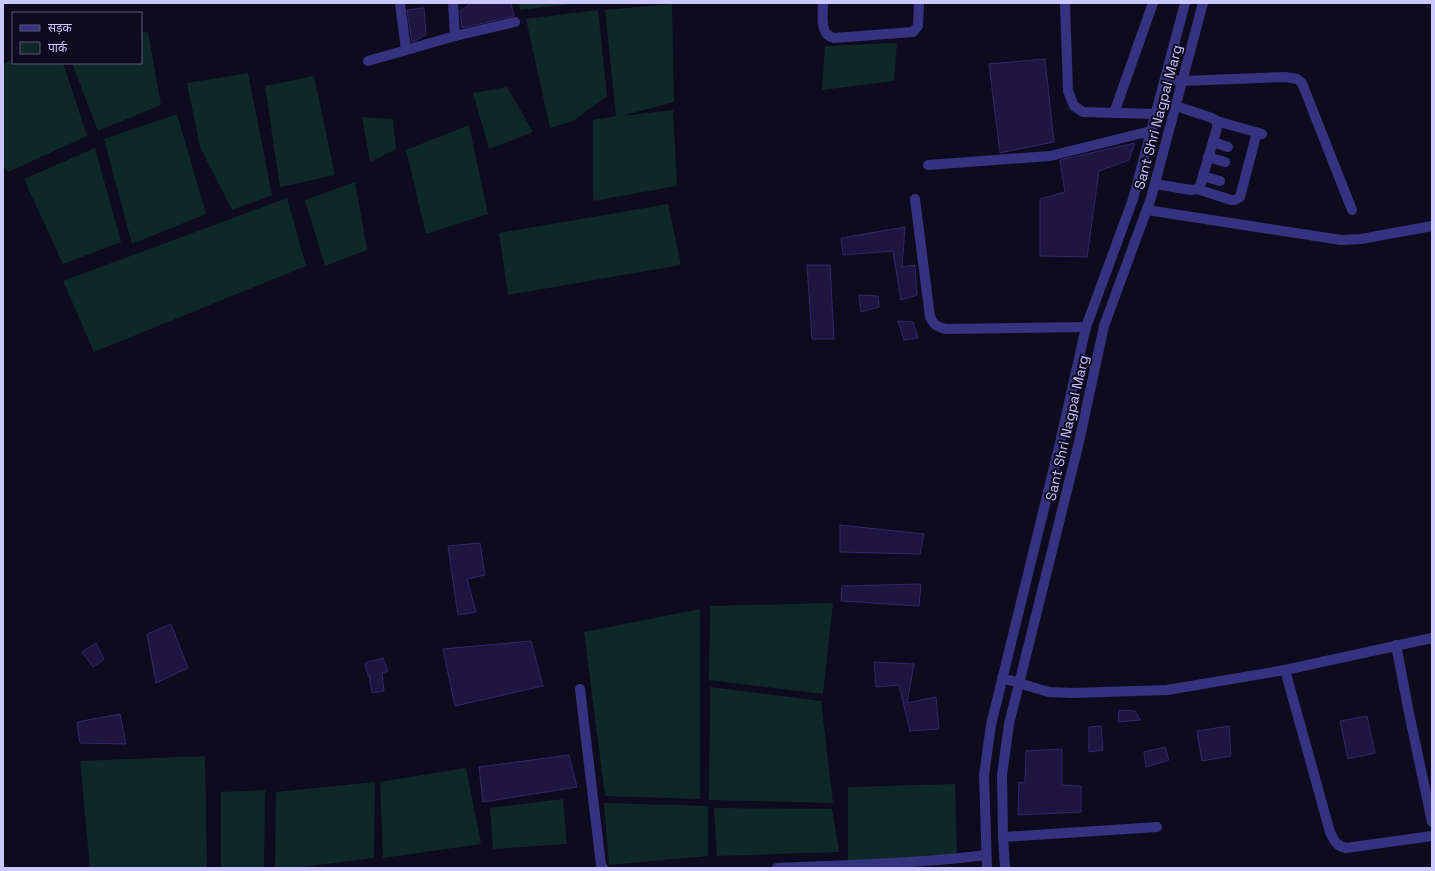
<svg xmlns="http://www.w3.org/2000/svg" width="1435" height="871" font-family="'Space Grotesk','Noto Sans Devanagari',sans-serif">
	<style>
		.green { fill: #0e2827 }
		.building { fill: #1e1640; stroke: #33276d }
		.lines { fill: none; stroke-linecap: round; stroke-linejoin: round }
		.minor { stroke: #35337f; stroke-width: 10 }
		.labels { text-anchor: middle; stroke-width: 4; stroke-linejoin: round; paint-order: stroke }
		.street-label { font-size: 14px; fill: #cdc7ff; stroke: #0e0b1e }
	</style>
	<rect width="100%" height="100%" fill="#0e0b1e"/>
	<g class="green">
		<path d="M 519,3 L 579,3 L 520,10 Z"/>
		<path d="M 672,4 L 674,102 L 621,116 L 673,110 L 677,186 L 593,201 L 593,120 L 616,116 L 605,10 Z"/>
		<path d="M 598,10 L 607,96 L 573,121 L 550,128 L 526,19 Z"/>
		<path d="M 148,32 L 161,105 L 98,131 L 72,63 L 141,63 L 141,33 Z"/>
		<path d="M 897,43 L 894,81 L 822,90 L 825,46 Z"/>
		<path d="M 13,59 L 13,63 L 63,63 L 87,136 L 8,172 L 3,165 L 3,64 Z"/>
		<path d="M 248,73 L 272,195 L 232,210 L 200,147 L 187,83 Z"/>
		<path d="M 314,76 L 335,175 L 280,187 L 265,86 Z"/>
		<path d="M 507,87 L 533,132 L 489,149 L 473,93 Z"/>
		<path d="M 177,114 L 206,214 L 132,244 L 104,139 Z"/>
		<path d="M 362,117 L 393,119 L 396,149 L 370,162 Z"/>
		<path d="M 469,125 L 488,214 L 426,234 L 406,150 Z"/>
		<path d="M 95,148 L 121,242 L 63,264 L 24,179 Z"/>
		<path d="M 355,182 L 367,250 L 325,266 L 305,200 Z"/>
		<path d="M 287,198 L 306,266 L 94,352 L 63,281 Z"/>
		<path d="M 668,204 L 681,265 L 508,295 L 499,233 Z"/>
		<path d="M 833,603 L 823,694 L 709,680 L 710,606 Z"/>
		<path d="M 700,609 L 700,799 L 605,796 L 584,632 Z"/>
		<path d="M 710,687 L 821,701 L 833,803 L 709,800 Z"/>
		<path d="M 205,756 L 207,868 L 90,868 L 80,761 Z"/>
		<path d="M 466,768 L 481,844 L 383,858 L 380,782 Z"/>
		<path d="M 375,782 L 374,858 L 293,868 L 275,868 L 276,792 Z"/>
		<path d="M 955,784 L 957,858 L 848,863 L 848,787 Z"/>
		<path d="M 265,790 L 264,868 L 221,868 L 221,792 Z"/>
		<path d="M 563,799 L 567,844 L 493,849 L 490,808 Z"/>
		<path d="M 604,803 L 708,806 L 708,856 L 609,865 Z"/>
		<path d="M 714,808 L 832,809 L 839,852 L 717,856 Z"/>
	</g>
	<g class="building">
		<path d="M 472,3 L 511,3 L 514,16 L 462,28 L 460,11 Z"/>
		<path d="M 424,8 L 426,34 L 417,40 L 412,42 L 407,10 Z"/>
		<path d="M 1045,59 L 1054,142 L 1000,153 L 989,64 Z"/>
		<path d="M 1135,143 L 1129,160 L 1099,171 L 1087,257 L 1040,256 L 1040,199 L 1065,192 L 1060,160 Z"/>
		<path d="M 905,227 L 902,267 L 915,265 L 917,295 L 901,300 L 893,251 L 843,255 L 841,238 Z"/>
		<path d="M 807,265 L 830,265 L 834,339 L 812,339 Z"/>
		<path d="M 859,295 L 878,296 L 879,307 L 861,312 Z"/>
		<path d="M 898,321 L 913,322 L 918,338 L 904,340 Z"/>
		<path d="M 840,525 L 924,534 L 920,554 L 840,552 Z"/>
		<path d="M 480,543 L 485,575 L 467,579 L 476,612 L 458,615 L 448,546 Z"/>
		<path d="M 921,584 L 919,606 L 841,601 L 842,586 Z"/>
		<path d="M 171,624 L 188,668 L 156,683 L 147,634 Z"/>
		<path d="M 531,641 L 543,686 L 455,706 L 443,649 Z"/>
		<path d="M 96,643 L 104,659 L 93,667 L 82,652 Z"/>
		<path d="M 383,658 L 388,671 L 382,673 L 384,691 L 372,693 L 369,675 L 368,676 L 365,663 Z"/>
		<path d="M 874,662 L 914,664 L 907,703 L 936,697 L 939,729 L 910,731 L 899,685 L 876,687 Z"/>
		<path d="M 1119,710 L 1135,711 L 1140,720 L 1118,722 Z"/>
		<path d="M 120,714 L 126,744 L 80,743 L 77,722 Z"/>
		<path d="M 1367,716 L 1375,753 L 1348,759 L 1340,721 Z"/>
		<path d="M 1101,726 L 1103,750 L 1089,752 L 1089,727 Z"/>
		<path d="M 1229,726 L 1231,756 L 1202,761 L 1197,731 Z"/>
		<path d="M 1165,747 L 1169,760 L 1146,767 L 1144,752 Z"/>
		<path d="M 1062,749 L 1062,785 L 1081,786 L 1081,812 L 1018,815 L 1019,782 L 1025,783 L 1026,751 Z"/>
		<path d="M 569,755 L 577,787 L 483,802 L 479,767 Z"/>
	</g>
	<g class="lines">
		<g class="minor">
			<path d="M 400,3 L 406,50"/>
			<path d="M 453,3 L 455,36"/>
			<path d="M 823,3 C 823,15 819,35 834,38 L 913,32 L 918,26 L 919,3"/>
			<path d="M 1065,3 L 1068,91 L 1074,106 L 1083,112 L 1155,114"/>
			<path d="M 368,61 L 455,36 L 515,22"/>
			<path d="M 1165,78 L 1182,81 L 1285,77 L 1297,79 L 1302,83 L 1352,210"/>
			<path d="M 1114,113 L 1153,3"/>
			<path d="M 1217,121 L 1262,134"/>
			<path d="M 1213,142 L 1228,147"/>
			<path d="M 1208,157 L 1225,162"/>
			<path d="M 928,165 L 1050,156 L 1151,131"/>
			<path d="M 1203,176 L 1220,181"/>
			<path d="M 1155,184 L 1191,190 L 1197,189 L 1200,186 L 1217,128 L 1217,121 L 1212,118 L 1176,106"/>
			<path d="M 1197,189 L 1231,200 L 1235,200 L 1240,197 L 1257,132"/>
			<path d="M 915,199 L 930,317 C 934,325 937,327 946,329 L 1086,327"/>
			<path d="M 1147,210 L 1341,240 L 1361,239 L 1432,226"/>
			<path d="M 1396,645 L 1409,713 L 1432,822"/>
			<path d="M 1285,670 L 1330,832 C 1334,840 1336,846 1346,848 L 1432,836"/>
			<path d="M 1002,678 L 1049,692 L 1072,693 L 1167,690 L 1285,670 L 1432,638"/>
			<path d="M 580,689 L 601,865 L 603,868"/>
			<path d="M 1003,837 L 1157,827"/>
			<path d="M 777,868 C 847,865 917,864 986,855"/>
			<path d="M 987,868 L 984,775 L 991,725 L 1060,443 L 1086,327 L 1133,199 L 1185,3"/>
			<path d="M 1005,868 L 1003,837 L 1002,775 L 1009,724 L 1079,442 L 1104,326 L 1151,198 L 1203,3"/>
		</g>
	</g>
	<g class="labels">
		<g class="street-label">
			<text transform="translate(1158 117) rotate(-75)" y="5">Sant Shri Nagpal Marg</text>
			<text transform="translate(1067 428) rotate(-77)" y="5">Sant Shri Nagpal Marg</text>
		</g>
	</g>
	<rect width="1435" height="871" fill="none" stroke="#cdc7ff" stroke-width="8"/>
	<rect x="12" y="12" width="130" height="52" fill="#0e0b1e" stroke="#5a5678"/>
	<rect x="20" y="25" width="20" height="6" fill="#35337f" stroke="#5a5678"/>
	<text x="48" y="32" font-size="12" fill="#cdc7ff">सड़क</text>
	<rect x="20" y="42" width="20" height="12" fill="#0e2827" stroke="#5a5678"/>
	<text x="48" y="52" font-size="12" fill="#cdc7ff">पार्क</text>
</svg>
